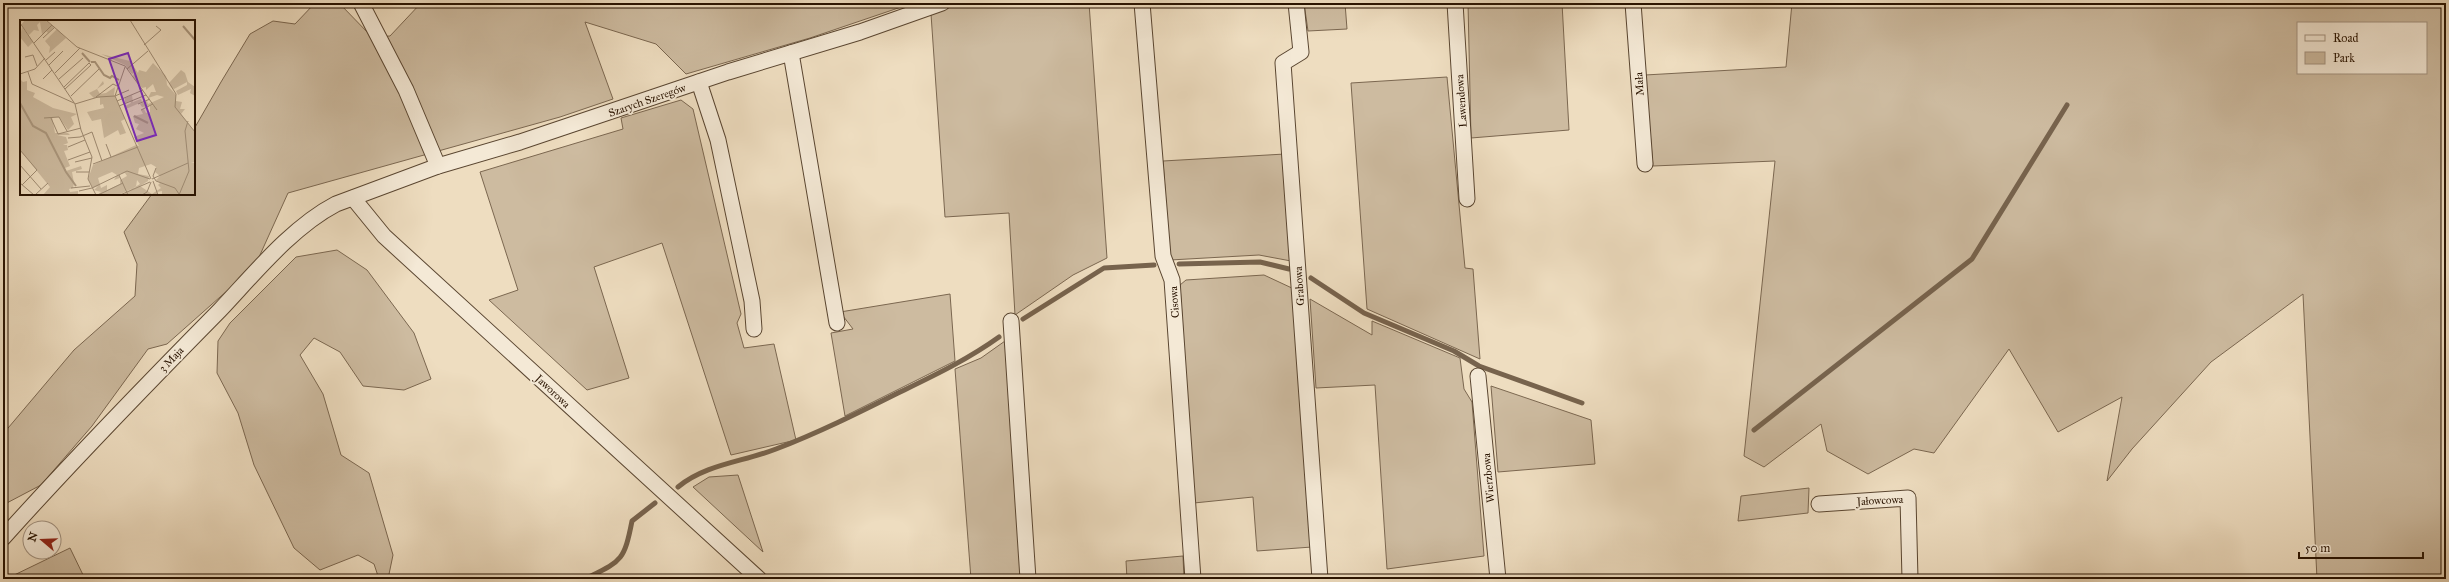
<svg xmlns="http://www.w3.org/2000/svg" width="2449" height="582" font-family="'IM FELL Great Primer',serif">
	<style>
		.green { fill: #cdbba0; stroke: #7b6750; fill-rule: evenodd }
		.lines { fill: none; stroke-linecap: round; stroke-linejoin: round }
		.stream { stroke: #77634d; stroke-width: 5 }
		.minor-casing { stroke: #5a4631; stroke-width: 17 }
		.minor { stroke: #f4e9d6; stroke-width: 15 }
		.labels { text-anchor: middle; stroke-width: 4; stroke-linejoin: round; paint-order: stroke }
		.street-label { font-size: 11px; fill: #291301; stroke: #f4e9d6 }
		.inset-river { fill: none; stroke: #ab987f; stroke-width: 2 }
		.inset-road { fill: none; stroke: #9f8c74; stroke-width: 1 }
		.view { fill: #7b2cbf; fill-opacity: 0.15; stroke: #7b2cbf; stroke-width: 2 }
		.inset-edge { fill: none; stroke: #291301; stroke-width: 2 }
	</style>
	<rect width="100%" height="100%" fill="#eeddc0"/>
	<filter id="stains"><feTurbulence type="fractalNoise" baseFrequency=".005" numOctaves="4"/><feColorMatrix values="0 0 0 0 .2 0 0 0 0 .09 0 0 0 0 .02 0 0 0 .5 -.17"/></filter>
	<radialGradient id="worn" r=".72"><stop offset=".6" stop-color="#630" stop-opacity="0"/><stop offset="1" stop-color="#630" stop-opacity=".3"/></radialGradient>
	<g class="green">
		<path d="M 315,3 L 339,3 L 372,37 L 390,36 L 421,3 L 913,3 L 810,38 L 686,74 L 656,44 L 585,22 L 613,99 L 560,117 L 288,193 L 255,266 L 167,344 L 148,349 L 92,426 L 41,485 L 3,505 L 3,434 L 74,350 L 135,296 L 137,264 L 124,232 L 152,194 L 194,194 L 194,129 L 221,82 L 250,34 L 273,21 L 295,24 Z"/>
		<path d="M 962,3 L 1089,3 L 1107,258 L 1073,275 L 1015,315 L 1009,213 L 945,217 L 931,14 Z"/>
		<path d="M 1304,3 L 1345,3 L 1347,29 L 1308,31 Z"/>
		<path d="M 1468,3 L 1562,3 L 1569,130 L 1471,138 Z"/>
		<path d="M 1792,3 L 2446,3 L 2446,579 L 2317,579 L 2303,294 L 2211,362 L 2132,449 L 2107,481 L 2122,397 L 2058,432 L 2009,349 L 1934,453 L 1914,449 L 1868,474 L 1827,451 L 1821,424 L 1764,467 L 1744,456 L 1775,161 L 1653,166 L 1645,75 L 1786,67 ZM 2298,23 L 2426,23 L 2426,73 L 2298,73 Z"/>
		<path d="M 1447,77 L 1465,268 L 1473,269 L 1480,359 L 1367,309 L 1351,83 Z"/>
		<path d="M 681,100 L 693,109 L 741,314 L 737,323 L 744,348 L 774,344 L 796,440 L 731,455 L 662,243 L 594,267 L 629,378 L 587,390 L 489,300 L 518,290 L 480,172 L 623,129 L 621,118 Z"/>
		<path d="M 1285,154 L 1291,261 L 1259,255 L 1170,260 L 1163,161 Z"/>
		<path d="M 337,250 L 367,270 L 414,333 L 431,379 L 404,390 L 363,386 L 340,352 L 314,338 L 300,355 L 323,394 L 341,455 L 369,473 L 393,555 L 388,579 L 379,579 L 374,564 L 358,555 L 320,570 L 294,548 L 254,465 L 238,413 L 217,373 L 218,341 L 230,323 L 296,257 Z"/>
		<path d="M 1264,275 L 1294,289 L 1312,547 L 1257,551 L 1253,497 L 1194,503 L 1180,285 L 1186,280 Z"/>
		<path d="M 950,294 L 955,361 L 845,416 L 831,333 L 853,329 L 840,312 Z"/>
		<path d="M 1310,299 L 1372,335 L 1372,321 L 1460,358 L 1464,389 L 1472,402 L 1484,556 L 1387,569 L 1375,385 L 1316,388 Z"/>
		<path d="M 1005,341 L 1022,579 L 971,579 L 955,369 L 981,358 Z"/>
		<path d="M 1491,386 L 1591,420 L 1595,464 L 1498,472 Z"/>
		<path d="M 738,475 L 763,552 L 693,487 L 709,477 Z"/>
		<path d="M 1809,488 L 1808,513 L 1738,521 L 1741,496 Z"/>
		<path d="M 70,548 L 85,579 L 6,579 Z"/>
		<path d="M 1183,556 L 1184,579 L 1127,579 L 1126,561 Z"/>
	</g>
	<g class="lines">
		<g class="stream">
			<path d="M 1179,264 L 1260,262 L 1289,269"/>
			<path d="M 1311,278 L 1364,313 L 1454,351 L 1479,366 L 1582,403"/>
			<path d="M 1023,319 L 1104,268 L 1154,265"/>
			<path d="M 1754,430 L 1972,259 L 2067,105"/>
			<path d="M 678,487 C 706,464 743,462 776,449 C 818,433 858,413 898,393 C 933,376 967,360 999,337"/>
			<path d="M 585,579 C 621,561 624,562 632,521 L 655,503"/>
		</g>
		<g class="minor-casing">
			<g id="minor">
				<path d="M 361,3 L 406,90 L 438,166"/>
				<path d="M 1142,3 L 1163,256 L 1172,280 L 1193,579"/>
				<path d="M 1296,3 L 1301,52 L 1283,63 L 1320,579"/>
				<path d="M 1455,3 L 1467,199"/>
				<path d="M 1633,3 L 1645,164"/>
				<path d="M 791,53 L 837,323"/>
				<path d="M 699,82 L 718,140 L 752,301 L 754,329"/>
				<path d="M 353,198 L 384,236 L 759,579"/>
				<path d="M 1011,321 L 1028,579"/>
				<path d="M 1478,376 L 1498,579"/>
				<path d="M 1819,504 L 1908,498 L 1910,579"/>
				<path d="M 3,538 C 73,460 146,385 220,310 C 254,274 292,227 336,204 L 438,166 L 520,142 L 728,72 L 860,32 L 942,3"/>
			</g>
		</g>
		<use href="#minor" class="minor"/>
	</g>
	<g class="labels">
		<g class="street-label">
			<text transform="translate(1639 84) rotate(-94)" y="4">Mała</text>
			<text transform="translate(647 100) rotate(-19)" y="4">Szarych Szeregów</text>
			<text transform="translate(1461 101) rotate(-94)" y="4">Lawendowa</text>
			<text transform="translate(1299 286) rotate(-94)" y="4">Grabowa</text>
			<text transform="translate(1174 302) rotate(-94)" y="4">Cisowa</text>
			<text transform="translate(171 359) rotate(-46)" y="4">3 Maja</text>
			<text transform="translate(553 391) rotate(43)" y="4">Jaworowa</text>
			<text transform="translate(1488 478) rotate(-95)" y="4">Wierzbowa</text>
			<text transform="translate(1880 500) rotate(-3)" y="4">Jałowcowa</text>
		</g>
	</g>
	<g transform="translate(20 20)">
		<rect width="175" height="175" fill="#eeddc0"/>
		<path d="M 5,0 L 25,0 L 34,7 L 28,13 L 26,11 L 22,14 L 20,2 L 17,5 L 19,11 L 14,10 L 9,15 L 1,5 ZM 2,7 L 13,22 L 8,27 L 0,17 ZM 37,9 L 46,18 L 29,33 L 30,27 L 25,21 ZM 81,34 L 110,41 L 118,53 L 119,50 L 126,52 L 133,43 L 146,56 L 147,65 L 156,75 L 156,81 L 162,82 L 160,89 L 165,89 L 161,94 L 175,112 L 175,142 L 171,142 L 175,143 L 175,175 L 147,175 L 142,174 L 142,171 L 137,172 L 137,175 L 102,175 L 120,164 L 117,160 L 116,167 L 98,175 L 77,175 L 81,172 L 74,170 L 78,166 L 73,168 L 68,159 L 73,145 L 116,125 L 119,126 L 114,117 L 124,113 L 116,109 L 119,104 L 115,103 L 113,96 L 123,94 L 121,90 L 124,89 L 126,93 L 130,92 L 130,86 L 134,85 L 122,87 L 120,84 L 127,81 L 128,84 L 144,77 L 137,75 L 128,78 L 131,72 L 136,72 L 133,64 L 126,70 L 126,67 L 122,68 L 113,57 L 114,53 L 112,54 L 105,45 ZM 131,144 L 136,147 L 135,152 L 140,156 L 136,160 L 140,163 L 138,165 L 141,168 L 132,174 L 120,166 L 128,161 L 129,156 L 118,154 L 119,148 ZM 92,152 L 97,155 L 94,160 L 100,158 L 99,154 L 105,153 L 107,156 L 100,160 L 100,164 L 87,170 L 87,165 L 81,168 L 78,158 ZM 161,50 L 165,53 L 168,62 L 175,67 L 175,76 L 170,73 L 171,69 L 158,75 L 156,71 L 167,65 L 167,62 L 154,69 L 151,67 L 149,63 ZM 0,59 L 3,62 L 7,61 L 7,70 L 15,73 L 13,77 L 33,88 L 57,94 L 51,97 L 54,104 L 48,110 L 39,97 L 32,97 L 35,113 L 48,113 L 50,115 L 37,115 L 46,117 L 48,123 L 43,125 L 47,125 L 48,130 L 44,131 L 50,146 L 45,148 L 46,151 L 61,146 L 62,149 L 52,152 L 54,163 L 53,168 L 49,169 L 50,172 L 58,171 L 58,175 L 23,175 L 30,167 L 0,130 ZM 83,61 L 84,64 L 77,69 L 80,74 L 86,73 L 95,67 L 94,75 L 105,99 L 101,101 L 106,113 L 100,115 L 98,110 L 84,118 L 81,99 L 72,101 L 67,92 L 84,88 L 83,84 L 80,85 L 80,78 L 74,78 L 69,73 L 77,69 ZM 112,75 L 113,82 L 121,79 L 122,82 L 106,89 L 105,86 L 111,83 L 110,81 L 105,83 L 105,78 Z" fill="#cdbba0" fill-rule="evenodd"/>
		<path class="inset-river" d="M 163,6 L 175,20M 62,33 L 70,42M 71,42 L 75,42 L 84,55 L 90,58 L 92,56 L 99,60M 0,83 L 13,106 L 26,113 L 46,152 L 56,166M 114,96 L 128,103"/>
		<path class="inset-road" d="M 26,0 L 57,27 L 105,46 L 137,90M 110,0 L 156,74 L 155,87 L 175,112M 0,3 L 55,84 L 61,110 L 72,137 L 68,159 L 76,175M 23,18 L 35,7M 14,23 L 32,5M 124,25 L 141,10 L 136,6M 5,37 L 13,35 L 17,46M 26,40 L 35,32M 29,45 L 43,31M 105,47 L 95,76 L 131,159M 107,49 L 128,31M 8,52 L 12,64 L 54,83M 35,53 L 60,28M 0,54 L 15,49 L 25,38M 23,59 L 32,50M 39,59 L 63,38M 44,67 L 69,43M 45,69 L 71,45 L 69,43M 51,76 L 79,49M 76,77 L 93,64 L 97,66M 97,81 L 123,70M 55,84 L 78,77 L 95,76 L 109,70M 118,84 L 130,79M 99,86 L 126,75M 121,90 L 133,84M 24,98 L 39,97 L 47,111M 31,98 L 38,114 L 61,108M 48,118 L 60,117 L 72,112 L 82,141M 86,124 L 91,137M 48,127 L 65,120M 0,130 L 17,150 L 2,165M 48,140 L 70,132M 55,142 L 72,138M 73,144 L 118,127M 0,145 L 21,169M 136,148 L 133,156 L 136,161 L 155,168 L 159,174M 56,152 L 69,152M 99,155 L 108,175M 132,159 L 168,143M 133,161 L 138,175M 0,163 L 14,175M 51,168 L 70,166M 72,168 L 107,151 L 130,159M 59,171 L 72,168M 15,175 L 28,163M 78,175 L 103,163M 100,175 L 130,162M 122,175 L 127,172 L 131,162M 159,175 L 169,151 L 165,111 L 168,101"/>
		<path class="view" d="M 108,33 L 136,115 L 117,121 L 89,39 Z"/>
		<rect width="175" height="175" class="inset-edge"/>
	</g>
	<rect width="2449" height="582" fill="none" stroke="#eeddc0" stroke-width="16"/>
	<rect x="4" y="4" width="2441" height="574" fill="none" stroke="#291301" stroke-width="2"/>
	<rect x="8" y="8" width="2433" height="566" fill="none" stroke="#291301"/>
	<rect x="2297" y="22" width="130" height="52" fill="#f4e9d6" stroke="#a39381"/>
	<rect x="2305" y="35" width="20" height="6" fill="#f4e9d6" stroke="#a39381"/>
	<text x="2333" y="42" font-size="12" fill="#291301">Road</text>
	<rect x="2305" y="52" width="20" height="12" fill="#cdbba0" stroke="#a39381"/>
	<text x="2333" y="62" font-size="12" fill="#291301">Park</text>
	<g transform="translate(42 540) rotate(289)"><circle r="19" fill="#f4e9d6" stroke="#a39381"/>
	<path d="M0-3L7 15L0 10L-7 15Z" fill="#8f2418"/>
	<text y="-6" font-size="11" font-weight="bold" text-anchor="middle" fill="#291301">N</text>
	</g>
	<path d="M2299 552v6h124v-6" fill="none" stroke="#291301" stroke-width="2"/>
	<text x="2305" y="552" font-size="12" fill="#291301" stroke="#f4e9d6" stroke-width="3" paint-order="stroke">50 m</text>
	<rect width="100%" height="100%" filter="url(#stains)"/>
	<rect width="100%" height="100%" fill="url(#worn)"/>
</svg>
